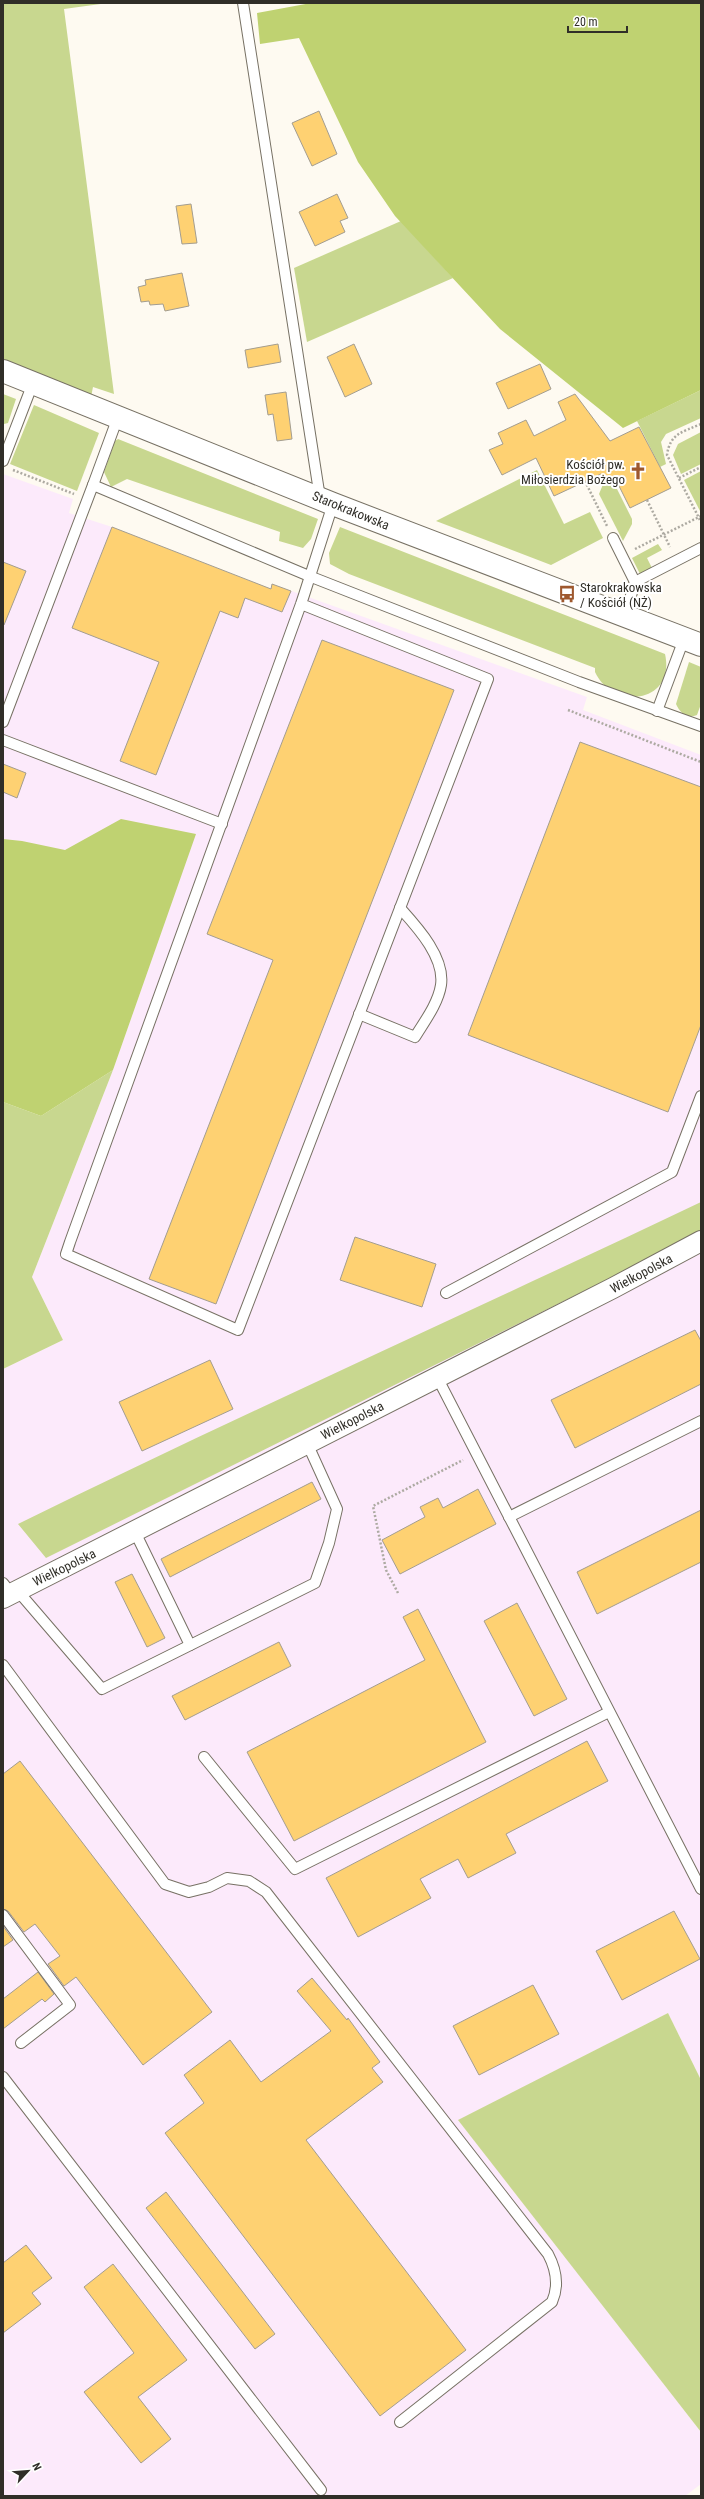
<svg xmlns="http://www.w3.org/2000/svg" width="704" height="2499" font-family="'Roboto Condensed',sans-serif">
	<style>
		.industrial { fill: #fceafb }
		.green { fill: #c8d78f }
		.forest { fill: #bfd271 }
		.building { fill: #fed172; stroke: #a39d90 }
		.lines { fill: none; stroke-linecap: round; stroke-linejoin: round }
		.lane-casing { stroke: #777164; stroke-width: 12 }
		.street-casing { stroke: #777164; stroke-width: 22 }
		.secondary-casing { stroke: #777164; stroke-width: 24 }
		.path { stroke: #adaaa2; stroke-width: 2.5; stroke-dasharray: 2 2; stroke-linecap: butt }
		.lane { stroke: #fff; stroke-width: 10 }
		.street { stroke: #fff; stroke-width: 20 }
		.secondary { stroke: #fff; stroke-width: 22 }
		.labels { text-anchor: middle; stroke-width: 4; stroke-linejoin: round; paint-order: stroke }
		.poi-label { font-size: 13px; fill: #302e28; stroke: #fff; text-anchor: end }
		.street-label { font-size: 13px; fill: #302e28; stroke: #fff }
	</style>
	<rect width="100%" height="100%" fill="#fefaf1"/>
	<path class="industrial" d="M 3,474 L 73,499 L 69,513 L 112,527 L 270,590 L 272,584 L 587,697 L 583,710 L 701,755 L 701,2080 L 668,2013 L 459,2120 L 701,2432 L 701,2484 L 685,2496 L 3,2496 L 3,1369 L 63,1340 L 32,1277 L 113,1070 L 168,912 L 3,847 Z"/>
	<g class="green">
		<path d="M 3,3 L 108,3 L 64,9 L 114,394 L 93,387 L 91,397 L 3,360 Z"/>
		<path d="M 401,221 L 453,278 L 307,342 L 294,268 Z"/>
		<path d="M 701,390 L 701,418 L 666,434 L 661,442 L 666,464 L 660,467 L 637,421 Z"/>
		<path d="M 3,394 L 16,399 L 8,423 L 4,424 Z"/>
		<path d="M 34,405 L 99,433 L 77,491 L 10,464 Z"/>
		<path d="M 701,432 L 701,464 L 681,474 L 673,455 L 678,444 Z"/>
		<path d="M 118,439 L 318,519 L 311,539 L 303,548 L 279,541 L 280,532 L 127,479 L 111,487 L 104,472 L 115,441 Z"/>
		<path d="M 537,470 L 564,524 L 590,512 L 603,538 L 551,565 L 436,521 Z"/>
		<path d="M 701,471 L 701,511 L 700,511 L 684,480 Z"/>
		<path d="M 612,479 L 632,519 L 632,524 L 623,541 L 599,494 L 604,482 Z"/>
		<path d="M 340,527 L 665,654 C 676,703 613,711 595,672 L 595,668 L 349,574 L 330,564 L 329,553 Z"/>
		<path d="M 658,544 L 662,550 L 647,558 L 652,568 L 640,574 L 632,558 Z"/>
		<path d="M 689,662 L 701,667 L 701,704 L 697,715 C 687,719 680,713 676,704 Z"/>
		<path d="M 113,1070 L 32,1277 L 63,1340 L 3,1369 L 3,1102 L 41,1116 Z"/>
		<path d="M 701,1202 L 701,1233 L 46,1558 L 18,1524 C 244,1413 474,1310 701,1202 Z"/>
		<path d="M 668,2013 L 701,2080 L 701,2432 L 458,2120 Z"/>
	</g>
	<g class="forest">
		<path d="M 311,3 L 701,3 L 701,390 L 623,428 L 500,329 L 395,216 L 358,162 L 299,38 L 260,44 L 257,13 Z"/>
		<path d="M 121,819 L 196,834 L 113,1070 L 41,1116 L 3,1102 L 3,839 L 22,841 L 65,850 Z"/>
	</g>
	<g class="building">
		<path d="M 319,111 L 337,154 L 312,166 L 292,123 Z"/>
		<path d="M 337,194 L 348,218 L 340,221 L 345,232 L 315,246 L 299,212 Z"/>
		<path d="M 191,204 L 197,243 L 182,244 L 176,206 Z"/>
		<path d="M 182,273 L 189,306 L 165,311 L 163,304 L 150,305 L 149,301 L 141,302 L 138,287 L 146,285 L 145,280 Z"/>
		<path d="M 278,344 L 281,362 L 248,368 L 245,350 Z"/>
		<path d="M 354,344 L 372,384 L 345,397 L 327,357 Z"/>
		<path d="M 540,364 L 551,389 L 508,409 L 496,383 Z"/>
		<path d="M 286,392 L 292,439 L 277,441 L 273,414 L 268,415 L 265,395 Z"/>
		<path d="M 575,394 L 610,441 L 639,427 L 671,488 L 630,508 L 614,476 L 605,481 L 601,474 L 554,496 L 536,458 L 502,475 L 489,450 L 503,444 L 498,433 L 526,420 L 534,436 L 566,420 L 558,402 Z"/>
		<path d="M 112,527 L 271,589 L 272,584 L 291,591 L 282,612 L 245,598 L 238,618 L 220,611 L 156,775 L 120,761 L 159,662 L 72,628 Z"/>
		<path d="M 3,562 L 26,571 L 4,625 L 3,625 Z"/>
		<path d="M 322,640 L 454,690 L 216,1304 L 149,1279 L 273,960 L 207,934 Z"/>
		<path d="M 580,742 L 701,787 L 701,1025 L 668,1112 L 468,1035 Z"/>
		<path d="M 3,764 L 26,773 L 17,798 L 3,792 Z"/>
		<path d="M 355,1237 L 436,1264 L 422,1307 L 340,1280 Z"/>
		<path d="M 695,1330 L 701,1341 L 701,1384 L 575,1448 L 551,1400 Z"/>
		<path d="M 210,1360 L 233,1409 L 142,1451 L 119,1402 Z"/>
		<path d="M 312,1482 L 321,1499 L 170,1577 L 161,1559 Z"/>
		<path d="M 478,1489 L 496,1524 L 400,1574 L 382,1540 L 425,1517 L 420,1507 L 438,1498 L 443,1508 Z"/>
		<path d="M 701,1510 L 701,1562 L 597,1614 L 577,1572 Z"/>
		<path d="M 132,1574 L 165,1638 L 147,1647 L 115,1582 Z"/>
		<path d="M 517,1603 L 567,1699 L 534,1716 L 484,1621 Z"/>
		<path d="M 418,1609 L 486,1742 L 294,1841 L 247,1752 L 425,1660 L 403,1617 Z"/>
		<path d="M 279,1642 L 291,1666 L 185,1720 L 172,1696 Z"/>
		<path d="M 587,1741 L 608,1781 L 506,1834 L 516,1853 L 468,1878 L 458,1859 L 420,1879 L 431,1898 L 358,1937 L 326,1878 Z"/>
		<path d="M 20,1761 L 212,2012 L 143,2065 L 76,1977 L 64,1986 L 48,1964 L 60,1956 L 35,1924 L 24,1932 L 8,1911 L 3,1909 L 3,1774 Z"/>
		<path d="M 674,1911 L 700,1959 L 622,2000 L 596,1951 Z"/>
		<path d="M 3,1926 L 13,1940 L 3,1947 Z"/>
		<path d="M 38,1972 L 54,1994 L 45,2002 L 42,1999 L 3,2029 L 3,1999 Z"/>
		<path d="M 312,1978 L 347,2020 L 348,2018 L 380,2062 L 372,2068 L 383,2082 L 306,2140 L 466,2350 L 380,2416 L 165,2133 L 204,2103 L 184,2075 L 230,2040 L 261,2082 L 331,2031 L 297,1991 Z"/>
		<path d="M 533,1985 L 559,2034 L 479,2075 L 453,2026 Z"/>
		<path d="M 166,2192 L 275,2334 L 255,2349 L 146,2208 Z"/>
		<path d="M 26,2245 L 52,2278 L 32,2293 L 41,2304 L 3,2333 L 3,2263 Z"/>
		<path d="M 113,2264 L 187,2360 L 138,2397 L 171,2439 L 141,2463 L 84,2392 L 134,2353 L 84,2287 Z"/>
	</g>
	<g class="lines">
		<g class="lane-casing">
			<g id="lane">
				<path d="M 243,3 L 320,498"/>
				<path d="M 3,461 L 33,383"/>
				<path d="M 93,485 L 118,417"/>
				<path d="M 613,538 L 635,582"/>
				<path d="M 301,604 L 488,679 L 238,1330 L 66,1254 L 70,1242 L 301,604 L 304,595 L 333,504"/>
				<path d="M 625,616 L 635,582 L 701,548"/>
				<path d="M 657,711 L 684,639"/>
				<path d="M 3,722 L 93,485 L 309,576 L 579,682 L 701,726"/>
				<path d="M 3,740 L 222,824"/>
				<path d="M 359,1014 L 415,1037 C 424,1022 438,1004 441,985 C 445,957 417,927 400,908"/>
				<path d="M 446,1293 L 672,1172 L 701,1096"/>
				<path d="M 437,1377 L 701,1889"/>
				<path d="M 509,1517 L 701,1421"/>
				<path d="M 135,1532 L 190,1645"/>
				<path d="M 3,1583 L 11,1593"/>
				<path d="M 17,1590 L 102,1689 L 315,1583 L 329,1543 L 337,1509 L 307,1443"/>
				<path d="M 3,1665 L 165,1884 L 189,1892 L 209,1887 L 227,1878 L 249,1881 L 266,1892 L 548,2254 C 556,2269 559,2286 552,2302 L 400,2422"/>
				<path d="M 204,1757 L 295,1869 L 609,1712"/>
				<path d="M 3,1915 L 70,2005 L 21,2043"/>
				<path d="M 3,2077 L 321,2490"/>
			</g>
		</g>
		<g class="street-casing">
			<path id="street" d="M 3,1598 L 613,1288 L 701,1241"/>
		</g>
		<g class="secondary-casing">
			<path id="secondary" d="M 3,371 L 333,504 L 701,645"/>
		</g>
		<g class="path">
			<path d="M 701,424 C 683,432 670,433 667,455 L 701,522"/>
			<path d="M 13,470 L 74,494"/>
			<path d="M 679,478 L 701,467"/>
			<path d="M 585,481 L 607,526"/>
			<path d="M 647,500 L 670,547"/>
			<path d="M 635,549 L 701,516"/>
			<path d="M 568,710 L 701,762"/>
			<path d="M 398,1593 L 386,1570 L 373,1506 L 463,1460"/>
		</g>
		<use href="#lane" class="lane"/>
		<use href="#street" class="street"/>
		<use href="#secondary" class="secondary"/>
	</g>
	<defs>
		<g id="church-bare" transform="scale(1.38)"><path d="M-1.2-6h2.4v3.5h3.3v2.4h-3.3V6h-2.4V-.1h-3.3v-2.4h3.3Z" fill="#9e582e" stroke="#fff" stroke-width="2.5" paint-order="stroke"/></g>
		<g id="bus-bare" transform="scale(1.38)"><path d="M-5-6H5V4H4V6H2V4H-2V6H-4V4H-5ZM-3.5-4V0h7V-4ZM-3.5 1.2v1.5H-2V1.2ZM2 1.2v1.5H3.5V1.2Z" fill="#9e582e" stroke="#fff" stroke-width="2.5" paint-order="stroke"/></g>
	</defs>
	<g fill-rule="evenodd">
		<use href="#church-bare" x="638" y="471"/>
		<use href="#bus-bare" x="567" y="594"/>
	</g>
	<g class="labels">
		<g class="poi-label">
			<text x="625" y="469">Kościół pw.<tspan x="625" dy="15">Miłosierdzia Bożego</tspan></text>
			<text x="580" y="592" text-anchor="start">Starokrakowska<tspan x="580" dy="15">/ Kościół (NŻ)</tspan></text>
		</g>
		<g class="street-label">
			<text transform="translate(351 510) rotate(22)" y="5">Starokrakowska</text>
			<text transform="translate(641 1273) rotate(-28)" y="5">Wielkopolska</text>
			<text transform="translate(352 1420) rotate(-27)" y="5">Wielkopolska</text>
			<text transform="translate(64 1567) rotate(-26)" y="5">Wielkopolska</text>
		</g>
	</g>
	<rect width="704" height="2499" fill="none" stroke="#302e28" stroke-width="8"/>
	<g transform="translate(28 2471) rotate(64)" stroke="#ffffff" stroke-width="3" paint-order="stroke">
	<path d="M0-3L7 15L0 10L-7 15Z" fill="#302e28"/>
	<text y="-6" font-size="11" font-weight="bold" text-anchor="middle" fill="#302e28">N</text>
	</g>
	<path d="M568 26v6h59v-6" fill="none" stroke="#302e28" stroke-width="2"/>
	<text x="574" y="26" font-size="12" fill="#302e28" stroke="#ffffff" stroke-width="3" paint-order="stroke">20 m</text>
</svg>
